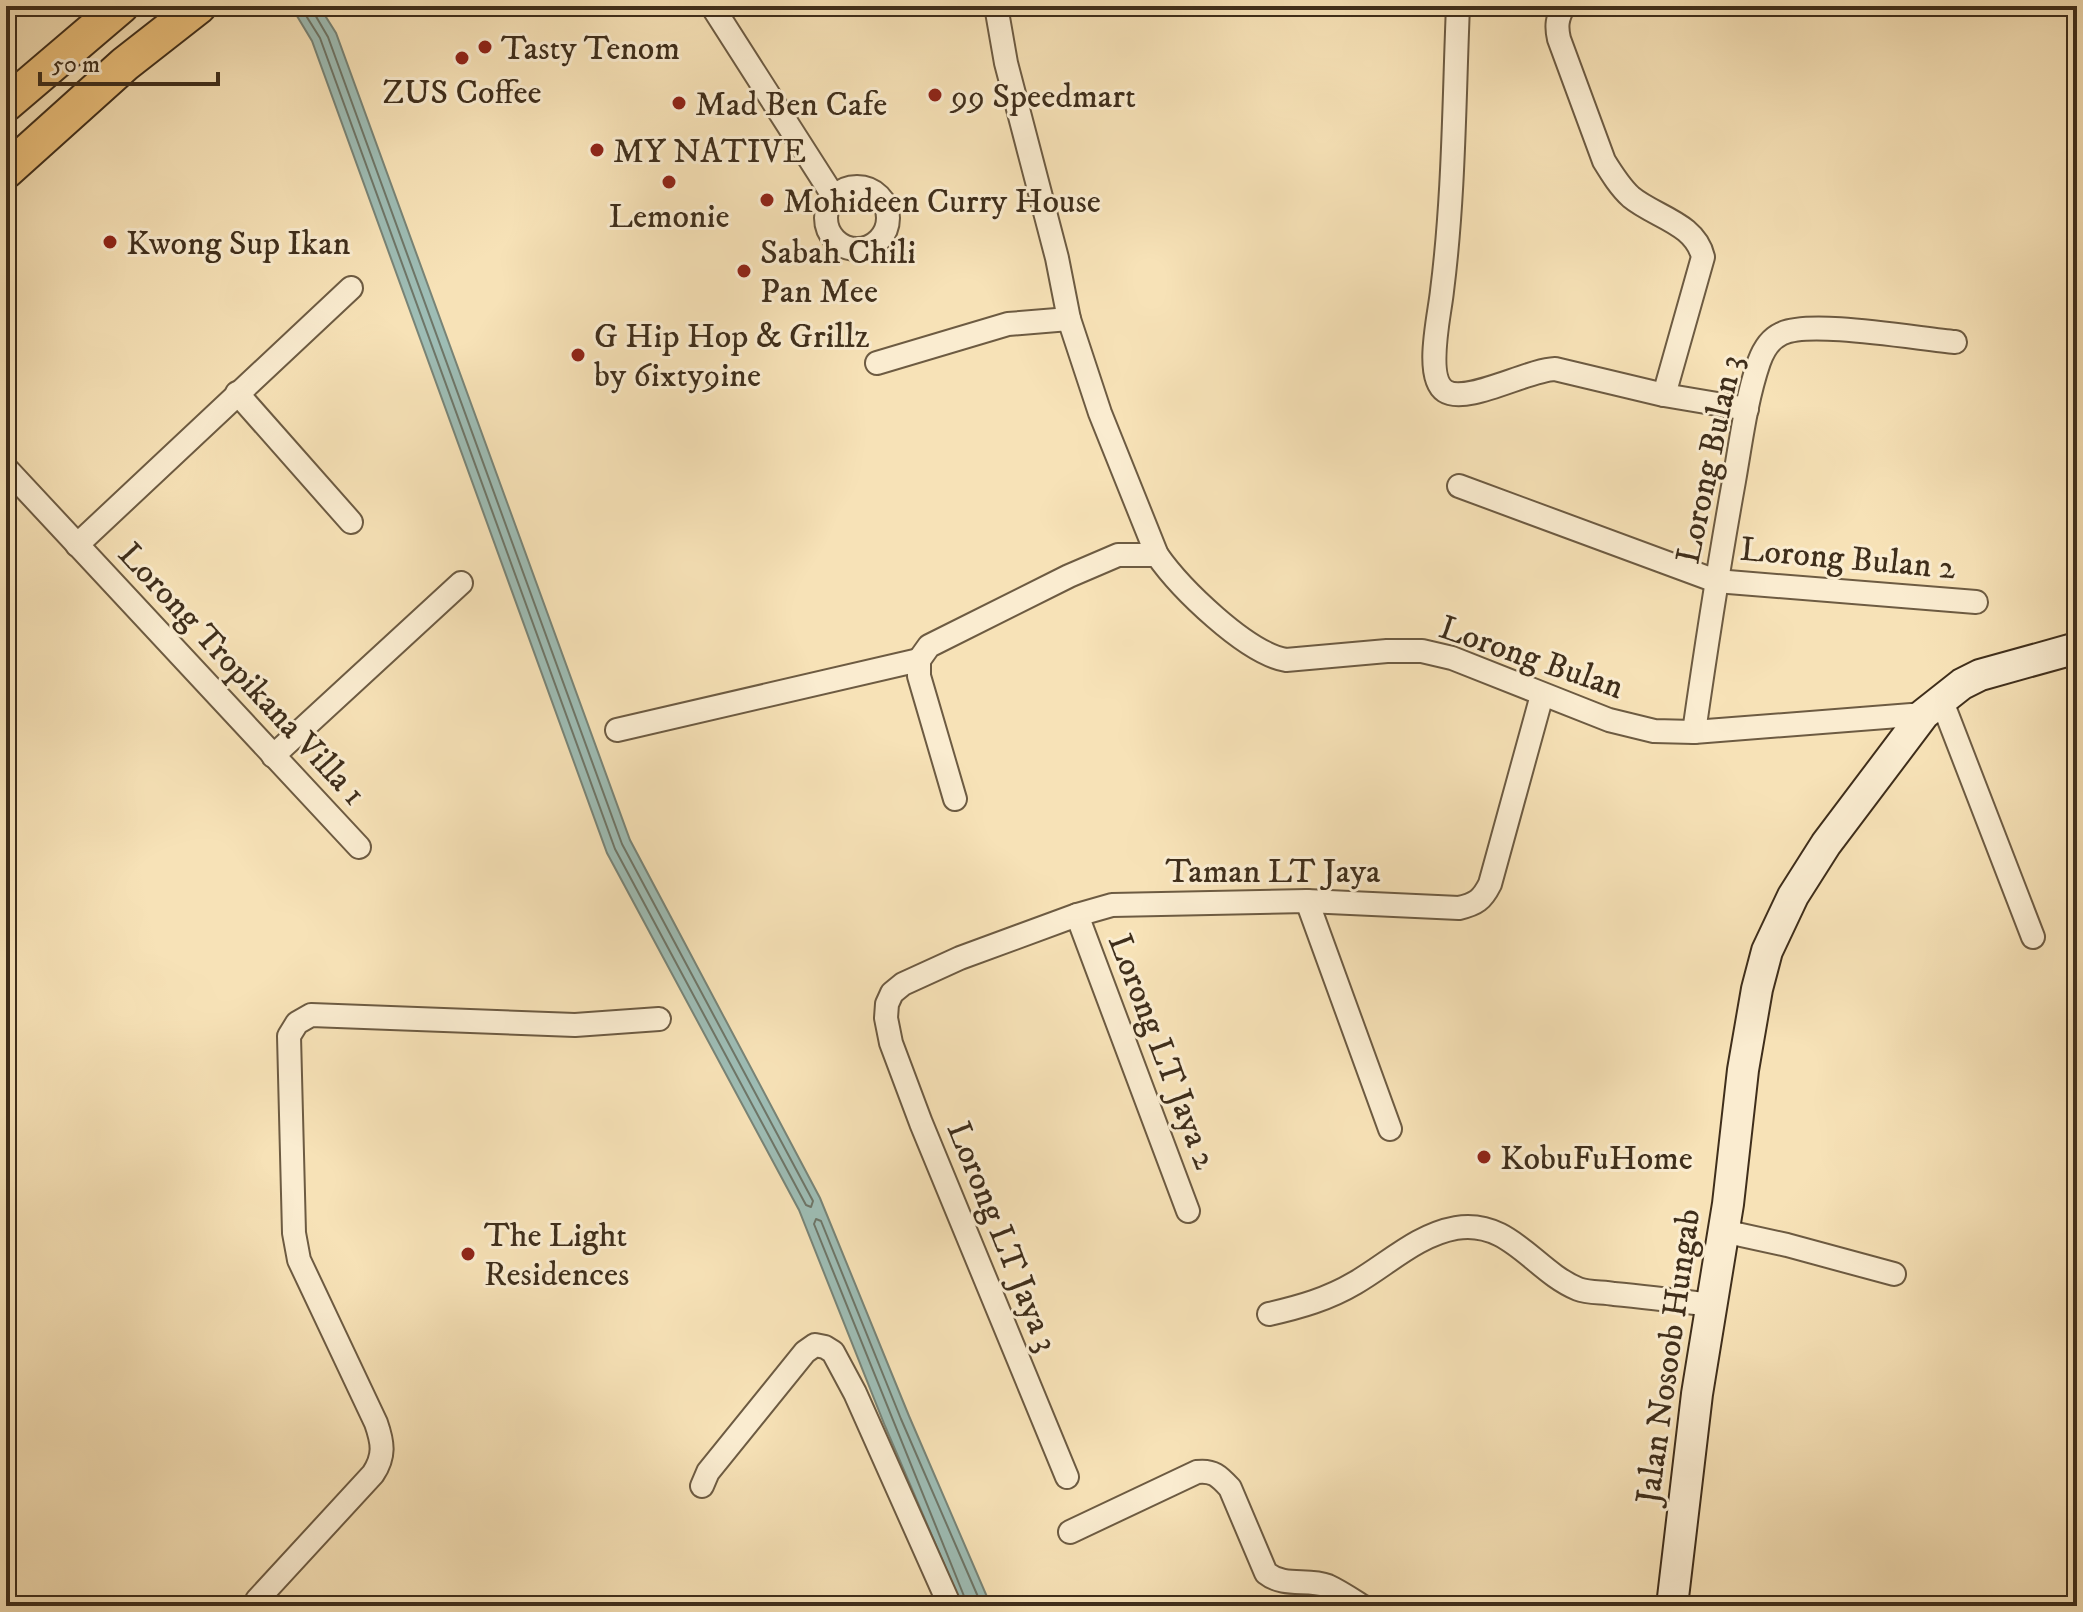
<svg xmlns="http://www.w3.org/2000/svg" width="2083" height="1612" font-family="'IM FELL DW Pica',serif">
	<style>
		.water { fill: #9ebdb5; stroke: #788477; stroke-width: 2 }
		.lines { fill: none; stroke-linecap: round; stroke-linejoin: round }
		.shore { stroke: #6e7668; stroke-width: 2 }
		.street-casing { stroke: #6d5b42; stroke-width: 26 }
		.secondary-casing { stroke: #3f2e1b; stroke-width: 34 }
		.primary-casing { stroke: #3f2e1b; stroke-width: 38 }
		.street { stroke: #faecd0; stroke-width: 22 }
		.secondary { stroke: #faecd0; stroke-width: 30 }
		.primary { stroke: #ecc17c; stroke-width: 34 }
		.poi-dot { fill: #8f2418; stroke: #faecd0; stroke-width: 3 }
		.labels { text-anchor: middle; stroke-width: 6; stroke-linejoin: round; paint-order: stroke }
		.poi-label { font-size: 34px; fill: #3f2e1b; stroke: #faecd0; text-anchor: start }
		.street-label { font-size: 34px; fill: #3f2e1b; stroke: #faecd0 }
	</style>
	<rect width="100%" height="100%" fill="#f7e2b7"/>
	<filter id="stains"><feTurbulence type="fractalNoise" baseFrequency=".0025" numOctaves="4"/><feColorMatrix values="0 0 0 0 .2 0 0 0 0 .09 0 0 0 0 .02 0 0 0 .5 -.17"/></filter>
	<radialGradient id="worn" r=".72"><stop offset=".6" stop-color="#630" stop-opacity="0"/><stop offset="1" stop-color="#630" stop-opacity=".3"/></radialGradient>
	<path class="water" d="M 291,6 L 319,6 L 336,33 L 630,840 L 820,1198 L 909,1416 L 991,1606 L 962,1606 L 885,1426 L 799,1210 L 607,853 L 312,41 Z"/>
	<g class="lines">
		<g class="shore">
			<path d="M 300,6 L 320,38 L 615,849 L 806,1205 L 811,1207 L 813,1201 L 622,844 L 328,37 L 314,13 L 313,6"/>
			<path d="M 968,1606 L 814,1224 L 816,1219 L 821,1221 L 901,1419 L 982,1606"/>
		</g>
		<g class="street-casing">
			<g id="street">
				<path d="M 712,6 L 834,197"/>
				<path d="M 996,6 L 1006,63 L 1057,258 L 1069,319 L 1100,413 L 1157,555 C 1180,588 1246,653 1286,660 L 1387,651 L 1422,651 L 1452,658 L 1609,720 L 1654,731 L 1694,732 L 1924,714"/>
				<path d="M 1458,6 C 1454,101 1454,197 1442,291 C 1440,313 1424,377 1445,391 C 1466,405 1527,370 1555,369 L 1664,395 L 1747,409"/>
				<path d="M 1564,6 C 1557,18 1556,26 1559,39 L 1604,161 C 1612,174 1620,187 1631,197 C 1655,217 1695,223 1703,257 L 1664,395"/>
				<circle cx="857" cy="218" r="31"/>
				<path d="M 877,363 L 1008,324 L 1069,319"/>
				<path d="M 237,393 L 351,522"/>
				<path d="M 6,468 L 359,847"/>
				<path d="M 1459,486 L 1716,581 L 1976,602"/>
				<path d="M 77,545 L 351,288"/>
				<path d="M 1941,699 L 2033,937"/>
				<path d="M 617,730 L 919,660"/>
				<path d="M 1694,732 C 1706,648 1719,564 1734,481 C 1741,441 1746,400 1759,362 C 1763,351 1770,339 1781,334 C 1808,319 1919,339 1955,342"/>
				<path d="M 273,756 L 461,583"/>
				<path d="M 955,799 L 919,676 L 919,660 L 929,646 L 1069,576 L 1118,555 L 1157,555"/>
				<path d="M 1307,901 L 1390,1129"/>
				<path d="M 1077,915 L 1188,1211"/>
				<path d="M 1723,1231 L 1787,1245 L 1894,1274"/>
				<path d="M 1269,1314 C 1300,1307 1328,1299 1355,1283 C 1388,1264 1417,1235 1456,1228 C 1510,1219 1534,1271 1578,1289 C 1588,1293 1603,1292 1614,1294 C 1647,1297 1679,1301 1711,1305"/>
				<path d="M 1067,1477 L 921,1123 L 891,1043 L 886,1018 L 887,1004 L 892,993 L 903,984 L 960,958 L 1077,915 L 1112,905 L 1307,901 L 1459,908 C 1476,904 1482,900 1490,884 L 1542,695"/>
				<path d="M 702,1486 L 708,1472 L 805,1352 L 815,1345 L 825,1347 L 833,1352 L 855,1393 L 950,1606"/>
				<path d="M 1070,1532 L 1197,1472 C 1213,1470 1219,1476 1230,1488 L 1266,1573 C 1285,1588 1307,1578 1328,1586 C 1339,1591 1351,1599 1362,1606"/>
				<path d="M 256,1606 L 257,1600 L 373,1474 C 385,1456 383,1443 376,1423 L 299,1260 L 294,1233 L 289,1036 L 297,1023 L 311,1015 L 575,1025 L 659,1019"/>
			</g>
		</g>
		<g class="secondary-casing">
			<path id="secondary" d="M 1672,1606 L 1697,1394 L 1728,1204 L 1743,1070 L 1757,989 L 1767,951 L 1793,896 L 1826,844 L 1924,714 L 1962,684 L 1980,675 L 2077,648"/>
		</g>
		<g class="primary-casing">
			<g id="primary">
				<path d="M 6,104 L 121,6"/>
				<path d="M 6,171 L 125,64 L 199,6"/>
			</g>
		</g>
		<use href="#street" class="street"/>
		<use href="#secondary" class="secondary"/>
		<use href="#primary" class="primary"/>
	</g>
	<g class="poi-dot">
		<circle cx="485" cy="47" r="8"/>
		<circle cx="462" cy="58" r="8"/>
		<circle cx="935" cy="95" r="8"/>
		<circle cx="679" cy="103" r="8"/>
		<circle cx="597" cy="150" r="8"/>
		<circle cx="669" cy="182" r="8"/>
		<circle cx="767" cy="200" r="8"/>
		<circle cx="110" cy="242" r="8"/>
		<circle cx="744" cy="271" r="8"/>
		<circle cx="578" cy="355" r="8"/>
		<circle cx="1484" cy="1157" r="8"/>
		<circle cx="468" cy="1254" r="8"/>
	</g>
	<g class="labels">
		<g class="poi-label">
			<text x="501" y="59">Tasty Tenom</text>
			<text x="462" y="103" text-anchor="middle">ZUS Coffee</text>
			<text x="951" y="107">99 Speedmart</text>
			<text x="695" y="115">Mad Ben Cafe</text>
			<text x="613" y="162">MY NATIVE</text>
			<text x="783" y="212">Mohideen Curry House</text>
			<text x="669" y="227" text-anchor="middle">Lemonie</text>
			<text x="126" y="254">Kwong Sup Ikan</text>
			<text x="760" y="263">Sabah Chili<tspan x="760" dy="39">Pan Mee</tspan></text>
			<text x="594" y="347">G Hip Hop &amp; Grillz<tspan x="594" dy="39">by 6ixty9ine</tspan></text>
			<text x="1500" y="1169">KobuFuHome</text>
			<text x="484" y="1246">The Light<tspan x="484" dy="39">Residences</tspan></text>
		</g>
		<g class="street-label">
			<text transform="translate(1708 459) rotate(-78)" y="12">Lorong Bulan 3</text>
			<text transform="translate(1848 557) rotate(5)" y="12">Lorong Bulan 2</text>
			<text transform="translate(1532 656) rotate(19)" y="12">Lorong Bulan</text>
			<text transform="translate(243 673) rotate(47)" y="12">Lorong Tropikana Villa 1</text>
			<text x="1273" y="882">Taman LT Jaya</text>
			<text transform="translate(1164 1051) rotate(69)" y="12">Lorong LT Jaya 2</text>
			<text transform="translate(1004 1236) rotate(68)" y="12">Lorong LT Jaya 3</text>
			<text transform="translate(1667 1356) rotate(-82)" y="12">Jalan Nosoob Hungab</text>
		</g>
	</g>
	<rect width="2083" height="1612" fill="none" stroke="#f7e2b7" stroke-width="32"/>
	<rect x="8" y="8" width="2067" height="1596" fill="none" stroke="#3f2e1b" stroke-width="4"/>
	<rect x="16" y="16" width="2051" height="1580" fill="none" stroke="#3f2e1b" stroke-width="2"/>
	<path d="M40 72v12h178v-12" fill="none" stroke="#3f2e1b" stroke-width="4"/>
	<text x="52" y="72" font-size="24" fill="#3f2e1b" stroke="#faecd0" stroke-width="6" paint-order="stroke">50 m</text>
	<rect width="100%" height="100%" filter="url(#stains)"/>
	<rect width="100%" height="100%" fill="url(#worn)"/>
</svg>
